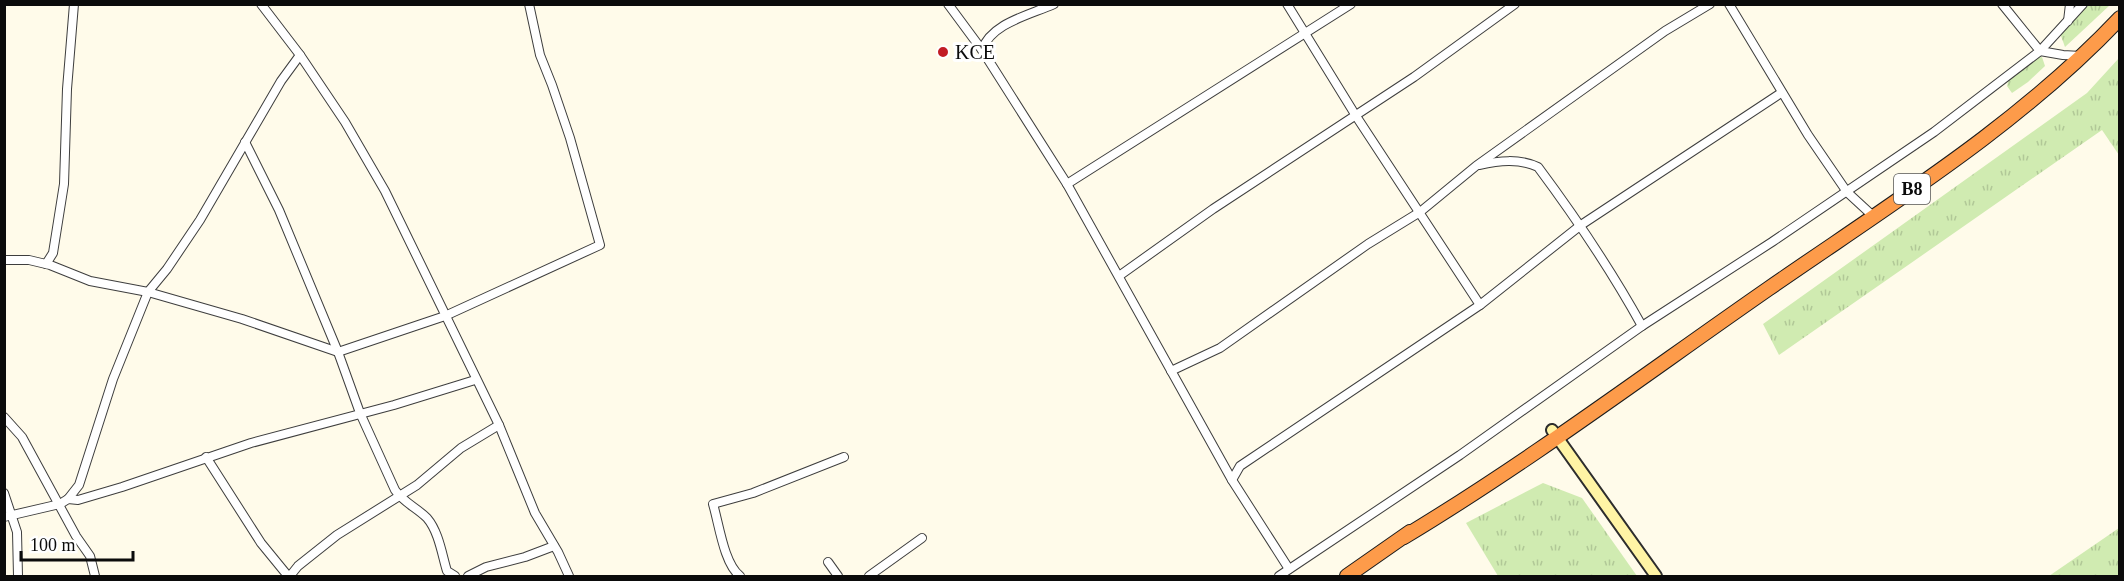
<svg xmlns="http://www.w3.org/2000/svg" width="2124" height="581" font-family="'Times New Roman',serif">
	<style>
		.grass { fill: url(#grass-tufts) }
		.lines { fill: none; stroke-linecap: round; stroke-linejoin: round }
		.street-casing { stroke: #3e3e3e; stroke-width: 10 }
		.secondary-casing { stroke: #2d2d2d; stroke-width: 14 }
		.highway-casing { stroke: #1c1c1c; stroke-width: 16 }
		.street { stroke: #fff; stroke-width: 8 }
		.secondary { stroke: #fff4a5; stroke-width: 10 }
		.highway { stroke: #fd9b4a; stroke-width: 14 }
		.poi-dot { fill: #c21c25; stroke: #fff; stroke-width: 2 }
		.labels { text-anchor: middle; stroke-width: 6; stroke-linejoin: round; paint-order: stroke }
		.shield { fill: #fff; stroke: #545454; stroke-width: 1.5 }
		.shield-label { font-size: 18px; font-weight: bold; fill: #0b0b0b }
		.poi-label { font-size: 20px; fill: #0b0b0b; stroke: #fff; text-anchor: start }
	</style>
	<defs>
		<pattern id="grass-tufts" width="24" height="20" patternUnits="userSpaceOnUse" patternTransform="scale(1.5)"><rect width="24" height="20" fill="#d0ebb1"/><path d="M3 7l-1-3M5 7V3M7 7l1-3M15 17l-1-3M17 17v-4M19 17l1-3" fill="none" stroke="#b1c897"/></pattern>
	</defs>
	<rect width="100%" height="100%" fill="#fffbea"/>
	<g class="grass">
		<path d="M 2078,5 L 2110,5 L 2065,47 L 2061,36 L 2062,21 Z"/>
		<path d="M 2042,57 L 2045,66 L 2028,82 L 2012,93 L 2007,86 C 2010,69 2025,58 2042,57 Z"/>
		<path d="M 2119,58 L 2119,155 L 2102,130 L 1779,355 L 1763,324 L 2087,93 Z"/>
		<path d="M 1543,483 L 1582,498 L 1637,576 L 1498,576 L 1466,523 Z"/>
		<path d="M 2119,528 L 2119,576 L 2049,576 Z"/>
	</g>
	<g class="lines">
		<g class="street-casing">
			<g id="street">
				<path d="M 261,4 L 300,55 L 345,122 L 385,191 L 499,425 L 535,513 L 558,552 L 569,576"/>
				<path d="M 948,4 L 982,50"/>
				<path d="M 1054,4 C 1030,15 991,23 982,50 L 1067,184 L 1232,480 L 1289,569"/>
				<path d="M 1287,4 L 1356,116 L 1480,305"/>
				<path d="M 1729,4 L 1808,135 L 1847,192 L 1873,216"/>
				<path d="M 2002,4 L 2040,51 L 2063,55 L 2081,56"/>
				<path d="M 2068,21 L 2070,4"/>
				<path d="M 245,142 L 279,210 L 338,352 L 360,413 L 395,490 C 403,502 417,508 427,518 C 439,532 442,555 447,571 L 455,576"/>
				<path d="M 1479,165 C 1498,161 1519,158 1538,167 C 1576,218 1611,270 1642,326"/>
				<path d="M 1067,184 L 1351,4"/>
				<path d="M 4,260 L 29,260 L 50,265 L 90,281 L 148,292 L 242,319 L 338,352 L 445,316 L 600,245 L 570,138 L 552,85 L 540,55 L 529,4"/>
				<path d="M 46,264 L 53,253 L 64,184 L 67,89 L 74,4"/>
				<path d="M 1119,276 L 1213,209 L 1414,77 L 1515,4"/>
				<path d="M 1171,371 L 1220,348 L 1368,244 L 1420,212 L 1476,166 L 1665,31 L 1710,4"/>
				<path d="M 4,417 L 22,437 L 76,536 L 90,556 L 95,576"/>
				<path d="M 206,457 L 261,543 L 288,576"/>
				<path d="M 1232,480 L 1240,466 L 1480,305 L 1581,225 L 1781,93"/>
				<path d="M 4,493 L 17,532 L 18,576"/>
				<path d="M 68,499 L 79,485 L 113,379 L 148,292 L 167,269 L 200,220 L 281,81 L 300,55"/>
				<path d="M 4,517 L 60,504 L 68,499 L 78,500 L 122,487 L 251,443 L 394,405 L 475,380"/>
				<path d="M 828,562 L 838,576"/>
				<path d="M 290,576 L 298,566 L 337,535 L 417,485 L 461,448 L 499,425"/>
				<path d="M 468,576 L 486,567 L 525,557 L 554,546"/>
				<path d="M 740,576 C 724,564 719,524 713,504 L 753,493 L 844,457"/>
				<path d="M 869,576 L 922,538"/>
				<path d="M 1279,576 L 1460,455 L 1642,326 L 1772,242 L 1934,132 L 2040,51 L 2083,4"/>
			</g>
		</g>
		<g class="secondary-casing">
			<path id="secondary" d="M 1552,430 L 1656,576"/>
		</g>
		<g class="highway-casing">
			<g id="highway">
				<path d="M 1404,537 C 1530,461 1647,373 1768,289 C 1889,205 2018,126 2120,18"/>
				<path d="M 1347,576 L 1410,532"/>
			</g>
		</g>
		<use href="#street" class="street"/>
		<use href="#secondary" class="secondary"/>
		<use href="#highway" class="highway"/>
	</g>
	<circle class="poi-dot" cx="943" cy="52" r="6"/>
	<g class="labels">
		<rect class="shield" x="1894" y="174" width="36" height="30" rx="4.5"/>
		<g class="shield-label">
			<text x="1912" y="195">B8</text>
		</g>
		<g class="poi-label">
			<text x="955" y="59">KCE</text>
		</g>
	</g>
	<rect width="2124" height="581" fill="none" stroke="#0b0b0b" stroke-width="12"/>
	<path d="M21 551v9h112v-9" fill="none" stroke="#0b0b0b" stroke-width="3"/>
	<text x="30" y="551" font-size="18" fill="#0b0b0b" stroke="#ffffff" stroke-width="4.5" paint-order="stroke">100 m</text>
</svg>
